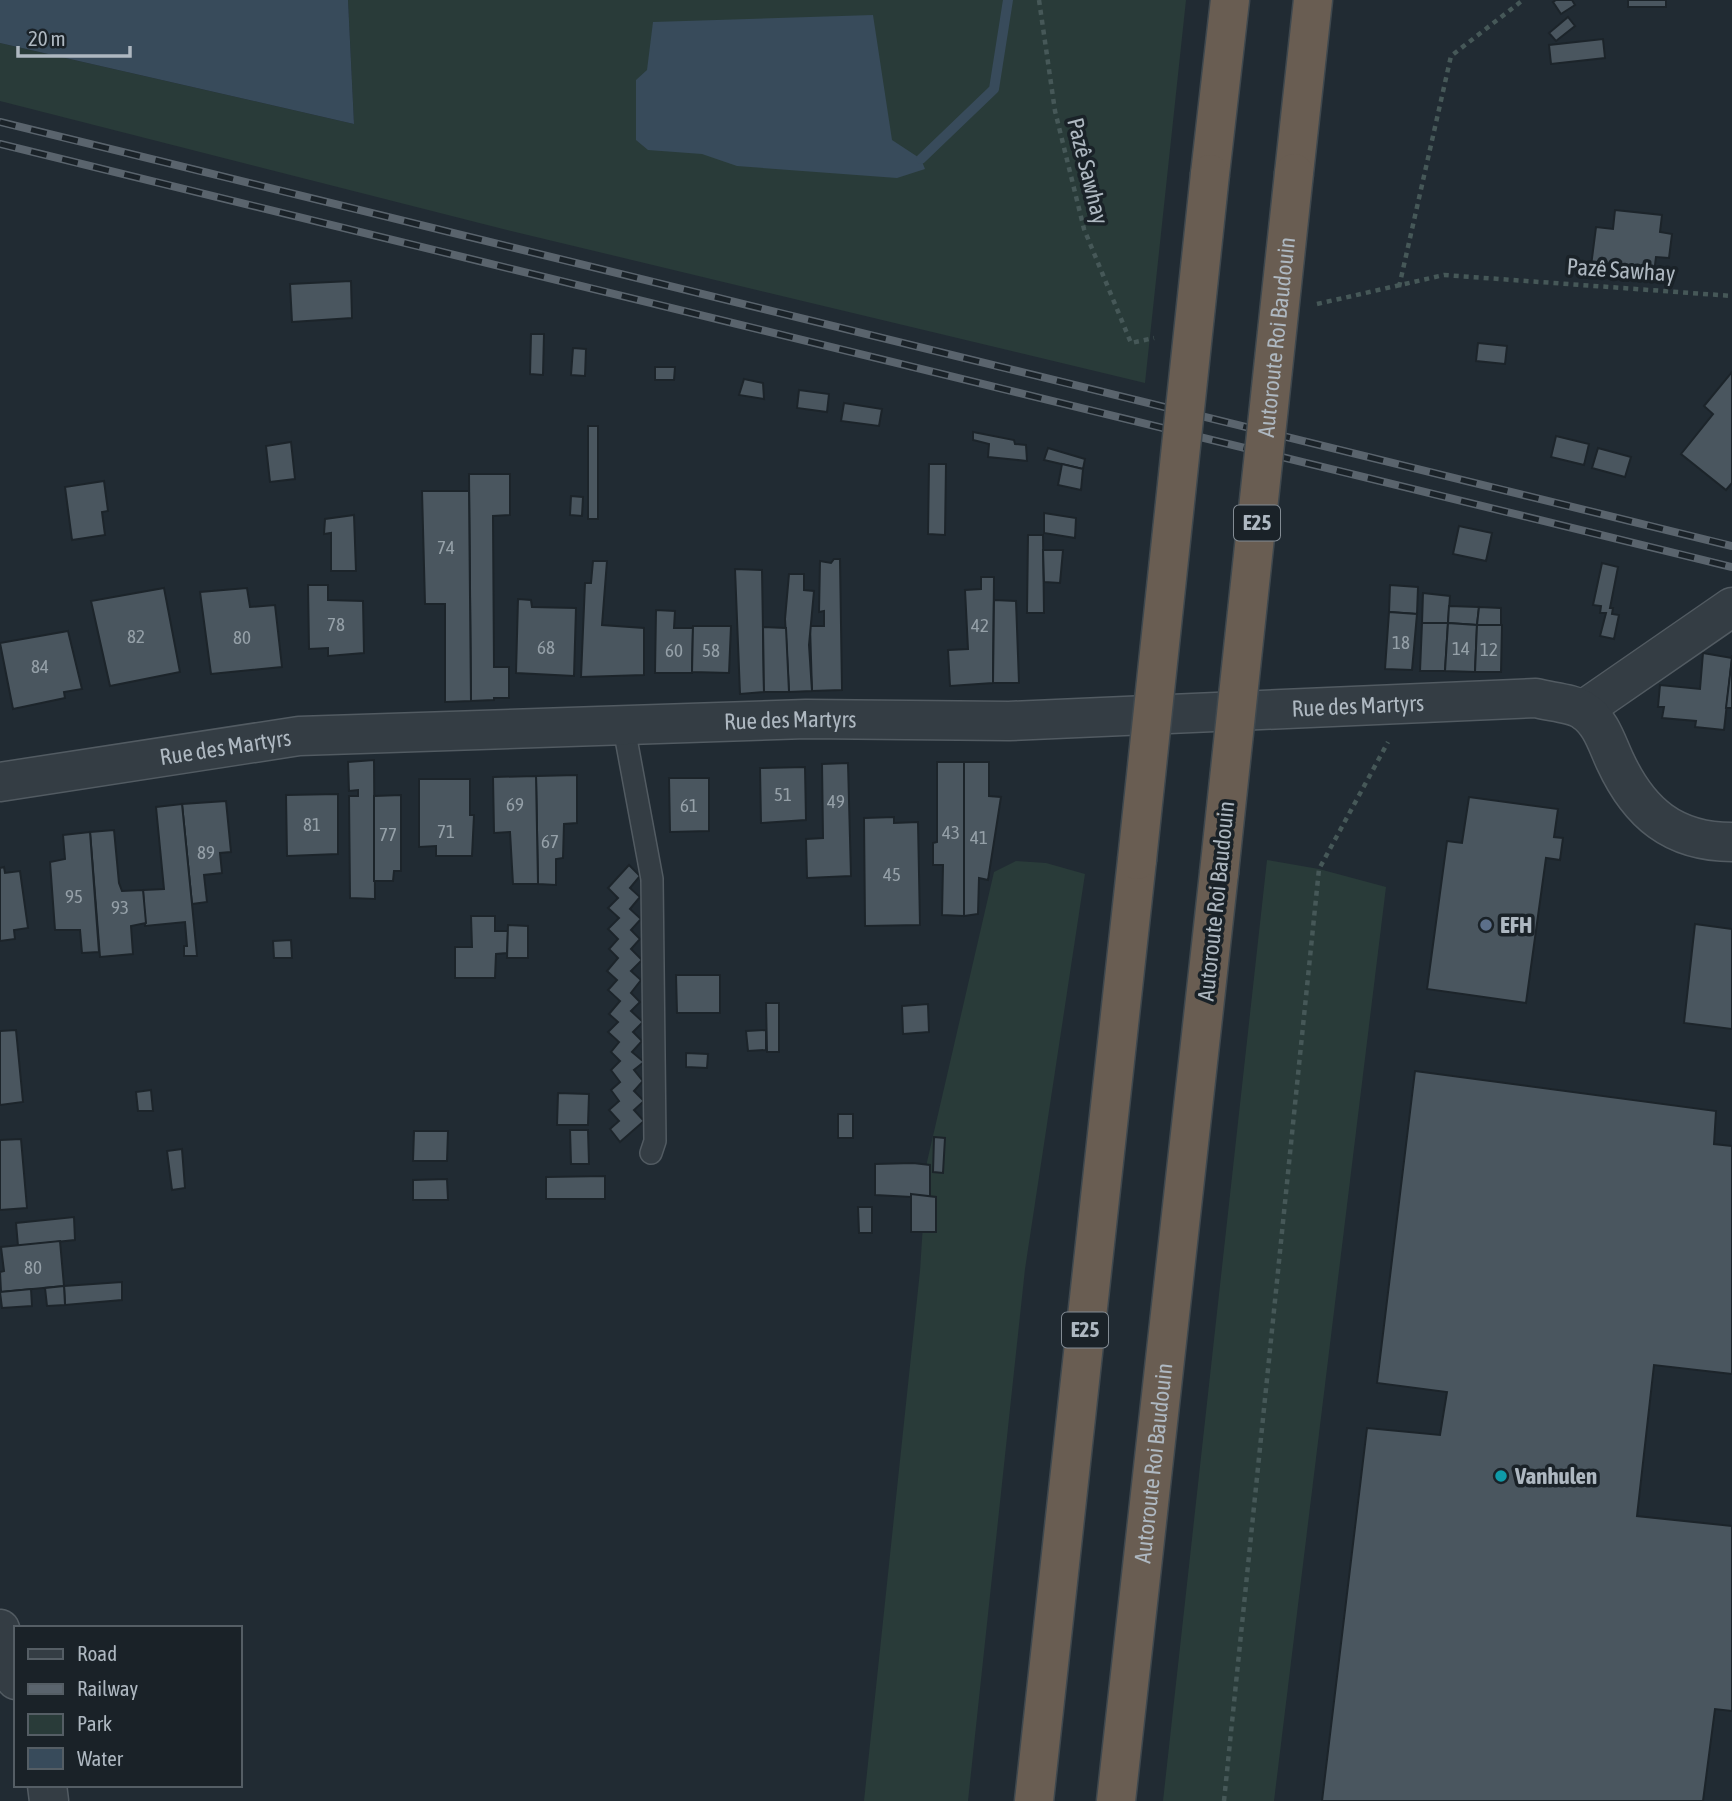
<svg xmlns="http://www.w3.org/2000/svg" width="1732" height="1801" font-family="'Asap Condensed',sans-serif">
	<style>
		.green { fill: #293b39 }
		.water { fill: #384b5b }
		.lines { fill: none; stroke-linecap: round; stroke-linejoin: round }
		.stream { stroke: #384b5b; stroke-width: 10 }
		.building { fill: #4a565f; stroke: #1c242a; stroke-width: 2 }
		.service-casing { stroke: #525b62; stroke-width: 24 }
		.minor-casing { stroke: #525b62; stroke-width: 41 }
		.motorway-casing { stroke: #3f484e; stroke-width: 41 }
		.path { stroke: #465858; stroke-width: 4.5; stroke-dasharray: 5 5; stroke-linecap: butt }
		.service { stroke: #343d44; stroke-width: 21 }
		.minor { stroke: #343d44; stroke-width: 38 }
		.motorway { stroke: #695d52; stroke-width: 38 }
		.rail-casing { stroke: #5a646d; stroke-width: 8 }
		.rail { stroke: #1a2228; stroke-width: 5; stroke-dasharray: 16; stroke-linecap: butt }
		.motorway-bridge-casing { stroke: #3f484e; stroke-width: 41; stroke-linecap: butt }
		.motorway-bridge { stroke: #695d52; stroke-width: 38 }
		.service-dot { fill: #5c6f8a; stroke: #1a2228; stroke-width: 2.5 }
		.culture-dot { fill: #0f9aa8; stroke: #1a2228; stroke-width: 2.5 }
		.labels { text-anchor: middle; stroke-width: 7; stroke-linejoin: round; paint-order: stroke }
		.number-label { font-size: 19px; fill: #95a0a8 }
		.shield { fill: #1a2228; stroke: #828b93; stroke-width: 2 }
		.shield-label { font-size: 21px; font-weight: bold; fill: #aeb8c1 }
		.street-label { font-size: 23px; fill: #aeb8c1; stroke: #1a2228 }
		.poi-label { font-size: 23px; font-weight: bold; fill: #aeb8c1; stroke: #1a2228; text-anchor: start }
	</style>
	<rect width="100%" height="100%" fill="#212b33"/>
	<g class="green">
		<path d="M 348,0 L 1186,0 L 1145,383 L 507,230 L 0,101 L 0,43 L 354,124 Z"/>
		<path d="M 1267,860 L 1319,869 L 1386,887 L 1274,1801 L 1163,1801 Z"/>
		<path d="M 1016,861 L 1046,863 L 1085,874 L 1025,1269 L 968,1801 L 864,1801 L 920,1271 L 927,1162 L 994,872 Z"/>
	</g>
	<g class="water">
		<path d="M 0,0 L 348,0 L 354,124 L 0,43 Z"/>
		<path d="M 873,15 L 892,140 L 921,159 L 925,169 L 897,178 L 737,166 L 702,154 L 648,150 L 636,140 L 636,80 L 647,70 L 653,22 Z"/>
	</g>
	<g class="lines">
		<path class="stream" d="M 921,159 L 994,89 L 1008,0"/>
	</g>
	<g class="building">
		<path d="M 1556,0 L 1572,0 L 1575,5 L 1561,14 L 1553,2 Z"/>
		<rect x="1628" y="0" width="38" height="7"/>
		<path d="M 1568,17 L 1575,26 L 1556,41 L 1549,33 Z"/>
		<path d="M 1603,39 L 1605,58 L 1551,64 L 1549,45 Z"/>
		<path d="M 1615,210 L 1662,215 L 1660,232 L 1672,234 L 1669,258 L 1656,257 L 1654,273 L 1591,266 L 1596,227 L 1613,229 Z"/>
		<path d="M 351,281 L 352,318 L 292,322 L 290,284 Z"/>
		<path d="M 531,334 L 544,334 L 543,375 L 530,374 Z"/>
		<path d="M 1478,343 L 1507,346 L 1505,364 L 1476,361 Z"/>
		<path d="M 573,348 L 586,349 L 585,376 L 571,375 Z"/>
		<path d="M 655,367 L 675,367 L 674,380 L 655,380 Z"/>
		<path d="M 1732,372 L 1732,483 L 1726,490 L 1681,454 L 1713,414 L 1704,406 Z"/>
		<path d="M 744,379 L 763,383 L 764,399 L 739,395 Z"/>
		<path d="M 799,390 L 829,394 L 827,412 L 797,408 Z"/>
		<path d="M 844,403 L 882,409 L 879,426 L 841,421 Z"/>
		<rect x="588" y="426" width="10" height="93"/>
		<path d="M 973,432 L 1014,440 L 1015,444 L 1026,445 L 1027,461 L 988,457 L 989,444 L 973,440 Z"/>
		<path d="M 1556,436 L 1589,444 L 1584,465 L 1551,457 Z"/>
		<path d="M 291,442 L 295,479 L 270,482 L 266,446 Z"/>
		<path d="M 1048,448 L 1085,459 L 1083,469 L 1044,460 Z"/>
		<path d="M 1598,448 L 1631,457 L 1625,477 L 1592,468 Z"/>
		<path d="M 929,464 L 946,464 L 945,535 L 928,534 Z"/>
		<path d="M 1062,464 L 1083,469 L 1081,490 L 1058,485 Z"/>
		<path d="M 469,474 L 510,474 L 510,515 L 493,516 L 494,667 L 509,667 L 509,698 L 494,698 L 494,700 L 471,701 Z"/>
		<path d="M 104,481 L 108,511 L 102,512 L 105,535 L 72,540 L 65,487 Z"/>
		<path d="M 422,491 L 469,491 L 471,701 L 445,702 L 445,604 L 425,604 Z"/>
		<path d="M 571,496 L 583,497 L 582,516 L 570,515 Z"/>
		<path d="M 1044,513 L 1076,518 L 1075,538 L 1044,533 Z"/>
		<path d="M 354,515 L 356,571 L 331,571 L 331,533 L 324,534 L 325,519 Z"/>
		<path d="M 1459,526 L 1492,533 L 1486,561 L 1453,554 Z"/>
		<path d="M 1028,535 L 1043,535 L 1044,613 L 1027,613 Z"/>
		<path d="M 1043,550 L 1063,550 L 1060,583 L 1044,582 Z"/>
		<path d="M 834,559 L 840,559 L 842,690 L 812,691 L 810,626 L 824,626 L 824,611 L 819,612 L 820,561 L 831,563 Z"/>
		<path d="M 593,561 L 607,561 L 602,625 L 644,628 L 644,675 L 581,677 L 585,583 L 591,583 Z"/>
		<path d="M 1602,563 L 1618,567 L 1610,608 L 1613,608 L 1612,614 L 1619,615 L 1614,639 L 1600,636 L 1606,613 L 1600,613 L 1601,606 L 1593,605 Z"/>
		<path d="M 735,569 L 762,570 L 764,692 L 740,694 Z"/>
		<path d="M 789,574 L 804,574 L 804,590 L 814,591 L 809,645 L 812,691 L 789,692 L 785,619 Z"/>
		<path d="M 981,577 L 994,577 L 993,683 L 950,686 L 948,650 L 968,649 L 965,590 L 981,589 Z"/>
		<path d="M 308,585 L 328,585 L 328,600 L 363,601 L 364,653 L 328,656 L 328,648 L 309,649 Z"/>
		<path d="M 1390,585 L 1418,587 L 1417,614 L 1389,612 Z"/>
		<path d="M 164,588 L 180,672 L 110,686 L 91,601 Z"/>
		<path d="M 247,588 L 250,607 L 275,605 L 282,667 L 211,674 L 200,592 Z"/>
		<path d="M 1423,593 L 1450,596 L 1448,623 L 1422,623 Z"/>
		<path d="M 518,599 L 531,600 L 532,607 L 576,608 L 574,676 L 516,673 Z"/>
		<path d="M 994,600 L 1016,601 L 1019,683 L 993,683 Z"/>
		<path d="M 1449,606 L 1479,607 L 1477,625 L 1448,623 Z"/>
		<path d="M 1479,607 L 1501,608 L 1501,625 L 1477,625 Z"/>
		<path d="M 656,610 L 675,611 L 674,628 L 693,628 L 692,673 L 655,673 Z"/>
		<path d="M 1389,612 L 1417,614 L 1412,670 L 1385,669 Z"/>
		<path d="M 1422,623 L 1448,623 L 1445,671 L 1420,671 Z"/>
		<path d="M 1448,623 L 1477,625 L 1475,672 L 1445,671 Z"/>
		<path d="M 1477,625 L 1502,625 L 1501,672 L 1475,672 Z"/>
		<path d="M 693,626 L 731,626 L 729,673 L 692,672 Z"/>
		<path d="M 763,627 L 786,628 L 789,692 L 764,692 Z"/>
		<path d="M 68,631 L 82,689 L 64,692 L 65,698 L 13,709 L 0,643 Z"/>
		<path d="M 1703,653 L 1732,658 L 1724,730 L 1695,727 L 1696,721 L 1662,718 L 1664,707 L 1658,707 L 1660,685 L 1700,689 Z"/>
		<path d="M 1732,655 L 1732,708 L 1726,708 L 1732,658 Z"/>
		<path d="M 374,760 L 375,899 L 350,898 L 349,796 L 358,796 L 358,790 L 349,791 L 348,762 Z"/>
		<path d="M 937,762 L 964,762 L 964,916 L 942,915 L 943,865 L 933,865 L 933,843 L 937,842 Z"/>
		<path d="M 964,762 L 989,762 L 989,796 L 1001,797 L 988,880 L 979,878 L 978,914 L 964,916 Z"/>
		<path d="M 848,763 L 851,876 L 807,878 L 806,839 L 823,838 L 822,764 Z"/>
		<path d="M 805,767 L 806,820 L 761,823 L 760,768 Z"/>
		<path d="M 577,775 L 577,823 L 564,824 L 563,858 L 556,859 L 556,885 L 538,884 L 536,776 Z"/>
		<path d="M 536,776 L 538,884 L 513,884 L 510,832 L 494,833 L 493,777 Z"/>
		<path d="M 669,778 L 709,778 L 709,831 L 670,832 Z"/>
		<path d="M 419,779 L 470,779 L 470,815 L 474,815 L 472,856 L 436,856 L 436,846 L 419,847 Z"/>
		<path d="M 338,794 L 338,854 L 287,856 L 286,795 Z"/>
		<path d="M 401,795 L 401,871 L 394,871 L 393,881 L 374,881 L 374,796 Z"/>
		<path d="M 1469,797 L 1558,809 L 1554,837 L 1563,838 L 1560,860 L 1546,858 L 1526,1003 L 1427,989 L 1447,841 L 1462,843 Z"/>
		<path d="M 226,801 L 231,852 L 220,853 L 222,873 L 204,875 L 207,902 L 192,904 L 182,804 Z"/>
		<path d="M 182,804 L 192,904 L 197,956 L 184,956 L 184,946 L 187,946 L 185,922 L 145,926 L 143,890 L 164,889 L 156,807 Z"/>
		<path d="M 894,817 L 894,823 L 918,822 L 920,925 L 865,926 L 864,818 Z"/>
		<path d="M 114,830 L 119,883 L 122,891 L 143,890 L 146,923 L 131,926 L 133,954 L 100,957 L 90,832 Z"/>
		<path d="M 90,832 L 99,952 L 82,953 L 80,930 L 55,930 L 50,862 L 65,859 L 63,835 Z"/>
		<path d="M 629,865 L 640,876 L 630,888 L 640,897 L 630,909 L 641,919 L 631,930 L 640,939 L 631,949 L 642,960 L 631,971 L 641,980 L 631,993 L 640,1002 L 631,1011 L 643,1022 L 633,1032 L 642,1041 L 632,1052 L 644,1062 L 634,1070 L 643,1081 L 634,1091 L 644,1101 L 634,1110 L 644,1121 L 620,1142 L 610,1129 L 619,1121 L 609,1110 L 619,1101 L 611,1090 L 620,1082 L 611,1070 L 620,1061 L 611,1052 L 619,1042 L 608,1032 L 618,1022 L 609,1014 L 620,1001 L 608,990 L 617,980 L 607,971 L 618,958 L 609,949 L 618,939 L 608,929 L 619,918 L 608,908 L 618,898 L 608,888 Z"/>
		<path d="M 4,867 L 5,873 L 20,871 L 28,928 L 14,930 L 15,939 L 0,941 L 0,868 Z"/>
		<path d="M 471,916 L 495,916 L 495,931 L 508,931 L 507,953 L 496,954 L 495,978 L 455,978 L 455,947 L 472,947 Z"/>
		<path d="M 1695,924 L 1732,929 L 1732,1029 L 1684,1023 Z"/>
		<path d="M 508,925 L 528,926 L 528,958 L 507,958 Z"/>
		<path d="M 291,940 L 292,958 L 274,958 L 273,941 Z"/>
		<path d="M 676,975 L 720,975 L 720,1013 L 677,1013 Z"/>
		<path d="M 766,1003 L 779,1003 L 779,1052 L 767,1052 Z"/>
		<path d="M 928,1004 L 929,1032 L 903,1034 L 902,1006 Z"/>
		<path d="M 16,1030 L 23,1102 L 0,1105 L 0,1031 Z"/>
		<path d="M 766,1030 L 766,1050 L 748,1051 L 746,1031 Z"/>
		<path d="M 686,1053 L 708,1054 L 707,1068 L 686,1067 Z"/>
		<path d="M 1415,1071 L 1716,1111 L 1714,1144 L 1732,1146 L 1732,1374 L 1654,1365 L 1637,1516 L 1732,1526 L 1732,1711 L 1715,1709 L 1703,1801 L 1322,1801 L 1367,1428 L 1440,1435 L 1447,1392 L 1377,1383 Z"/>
		<path d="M 151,1090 L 153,1111 L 138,1111 L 136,1092 Z"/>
		<path d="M 558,1093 L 589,1094 L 588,1125 L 557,1125 Z"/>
		<rect x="838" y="1114" width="15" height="24"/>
		<path d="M 570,1130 L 588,1130 L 589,1164 L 571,1164 Z"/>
		<path d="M 414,1131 L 448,1131 L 447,1161 L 413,1161 Z"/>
		<path d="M 934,1137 L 945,1138 L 943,1173 L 933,1172 Z"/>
		<path d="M 21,1139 L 27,1208 L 0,1210 L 0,1140 Z"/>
		<path d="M 182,1149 L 185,1188 L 172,1190 L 167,1151 Z"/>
		<path d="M 913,1163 L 930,1165 L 930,1198 L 875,1195 L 875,1164 Z"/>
		<path d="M 605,1176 L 605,1199 L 546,1199 L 546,1177 Z"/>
		<path d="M 447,1179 L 448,1200 L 413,1200 L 413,1180 Z"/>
		<path d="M 911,1194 L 936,1197 L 936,1232 L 911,1232 Z"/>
		<path d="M 858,1207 L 872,1207 L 872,1233 L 859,1233 Z"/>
		<path d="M 74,1217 L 75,1240 L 18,1246 L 16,1223 Z"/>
		<path d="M 60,1241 L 64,1286 L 1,1292 L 0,1272 L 4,1271 L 1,1247 Z"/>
		<path d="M 122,1282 L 122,1300 L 65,1305 L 64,1286 Z"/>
		<path d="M 64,1286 L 65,1305 L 47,1306 L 45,1288 Z"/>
		<path d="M 31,1289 L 32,1306 L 2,1308 L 0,1292 Z"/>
	</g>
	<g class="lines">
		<g class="service-casing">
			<path id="service" d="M 624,728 L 652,879 L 655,1141 L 651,1153"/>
		</g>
		<g class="minor-casing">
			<g id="minor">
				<path d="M 1583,710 L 1732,607"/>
				<path id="s1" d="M 0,782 L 299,736 L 806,719 L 1009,721 L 1536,698 C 1550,702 1573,703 1584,711 C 1601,722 1607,744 1615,761 C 1639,813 1673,842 1732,842"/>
				<path d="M 0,1629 L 16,1680"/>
				<path d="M 47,1785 L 49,1801"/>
			</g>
		</g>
		<g class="motorway-casing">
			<g id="motorway">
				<path d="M 1294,173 L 1313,0"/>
				<path d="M 1210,174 L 1230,0"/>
				<path d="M 1034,1801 L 1137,860"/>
				<path id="s2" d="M 1116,1801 L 1219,873"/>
			</g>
		</g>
		<g class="path">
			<path d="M 1039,0 L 1055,111 L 1084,229 L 1131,343 L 1154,338"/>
			<path d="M 1399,287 L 1451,56 L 1523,0"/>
			<path d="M 1317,304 L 1444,275 L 1732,296"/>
			<path d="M 1224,1801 L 1319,869 L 1388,742"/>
		</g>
		<use href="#service" class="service"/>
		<use href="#minor" class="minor"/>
		<use href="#motorway" class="motorway"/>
		<g class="rail-casing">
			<g id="rail">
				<path d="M 0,122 L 1732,546"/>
				<path d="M 0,144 L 1732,567"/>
			</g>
		</g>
		<use href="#rail" class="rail"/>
		<g class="motorway-bridge-casing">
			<g id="motorway-bridge">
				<path d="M 1137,860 L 1210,174"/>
				<path id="s3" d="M 1219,873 L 1294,173"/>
			</g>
		</g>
		<use href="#motorway-bridge" class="motorway-bridge"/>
	</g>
	<circle class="service-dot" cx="1486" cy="925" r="7"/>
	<circle class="culture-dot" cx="1501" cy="1476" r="7"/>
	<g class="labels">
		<g class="number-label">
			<text x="446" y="554">74</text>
			<text x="336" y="631">78</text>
			<text x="980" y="632">42</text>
			<text x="136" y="643">82</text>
			<text x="242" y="644">80</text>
			<text x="1401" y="649">18</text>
			<text x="546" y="654">68</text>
			<text x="1461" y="655">14</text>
			<text x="1489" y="656">12</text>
			<text x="674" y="657">60</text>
			<text x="711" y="657">58</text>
			<text x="40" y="673">84</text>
			<text x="783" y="801">51</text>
			<text x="836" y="808">49</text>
			<text x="515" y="811">69</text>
			<text x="689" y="812">61</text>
			<text x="312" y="831">81</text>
			<text x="446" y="838">71</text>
			<text x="951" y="839">43</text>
			<text x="388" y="841">77</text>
			<text x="979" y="844">41</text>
			<text x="550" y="848">67</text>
			<text x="206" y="859">89</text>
			<text x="892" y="881">45</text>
			<text x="74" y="903">95</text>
			<text x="120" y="914">93</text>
			<text x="33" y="1274">80</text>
		</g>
		<g class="shield">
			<rect x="1234" y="505.5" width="46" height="35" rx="5"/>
			<rect x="1062" y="1312.5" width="46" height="35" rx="5"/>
		</g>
		<g class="shield-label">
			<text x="1257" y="530">E25</text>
			<text x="1085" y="1337">E25</text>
		</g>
		<g class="street-label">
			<text transform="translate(1088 171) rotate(76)" y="8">Pazê Sawhay</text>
			<text transform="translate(1621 270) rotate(4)" y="8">Pazê Sawhay</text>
			<text dy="8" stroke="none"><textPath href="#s3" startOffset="539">Autoroute Roi Baudouin</textPath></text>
			<text dy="8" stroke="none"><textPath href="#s1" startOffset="1362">Rue des Martyrs</textPath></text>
			<text dy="8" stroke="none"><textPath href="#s1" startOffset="794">Rue des Martyrs</textPath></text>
			<text dy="8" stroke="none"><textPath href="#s1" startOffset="228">Rue des Martyrs</textPath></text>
			<text transform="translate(1216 901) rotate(-84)" y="8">Autoroute Roi Baudouin</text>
			<text dy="8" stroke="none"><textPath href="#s2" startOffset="340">Autoroute Roi Baudouin</textPath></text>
		</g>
		<g class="poi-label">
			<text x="1500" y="933">EFH</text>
			<text x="1515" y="1484">Vanhulen</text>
		</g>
	</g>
	<rect x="14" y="1626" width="228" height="161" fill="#1a2228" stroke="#555e65" stroke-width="2"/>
	<rect x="28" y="1649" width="35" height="10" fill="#343d44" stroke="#555e65" stroke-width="2"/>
	<text x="77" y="1661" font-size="21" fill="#aeb8c1">Road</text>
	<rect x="28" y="1684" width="35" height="10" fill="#5a646d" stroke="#555e65" stroke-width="2"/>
	<text x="77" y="1696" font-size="21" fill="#aeb8c1">Railway</text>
	<rect x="28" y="1714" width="35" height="21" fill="#293b39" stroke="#555e65" stroke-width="2"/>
	<text x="77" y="1731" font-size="21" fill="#aeb8c1">Park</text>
	<rect x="28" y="1748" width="35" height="21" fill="#384b5b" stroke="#555e65" stroke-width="2"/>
	<text x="77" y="1766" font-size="21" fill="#aeb8c1">Water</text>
	<path d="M18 46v10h112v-10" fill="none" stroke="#aeb8c1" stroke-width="3.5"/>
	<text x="28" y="46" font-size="21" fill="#aeb8c1" stroke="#1a2228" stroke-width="5" paint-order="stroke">20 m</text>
</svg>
